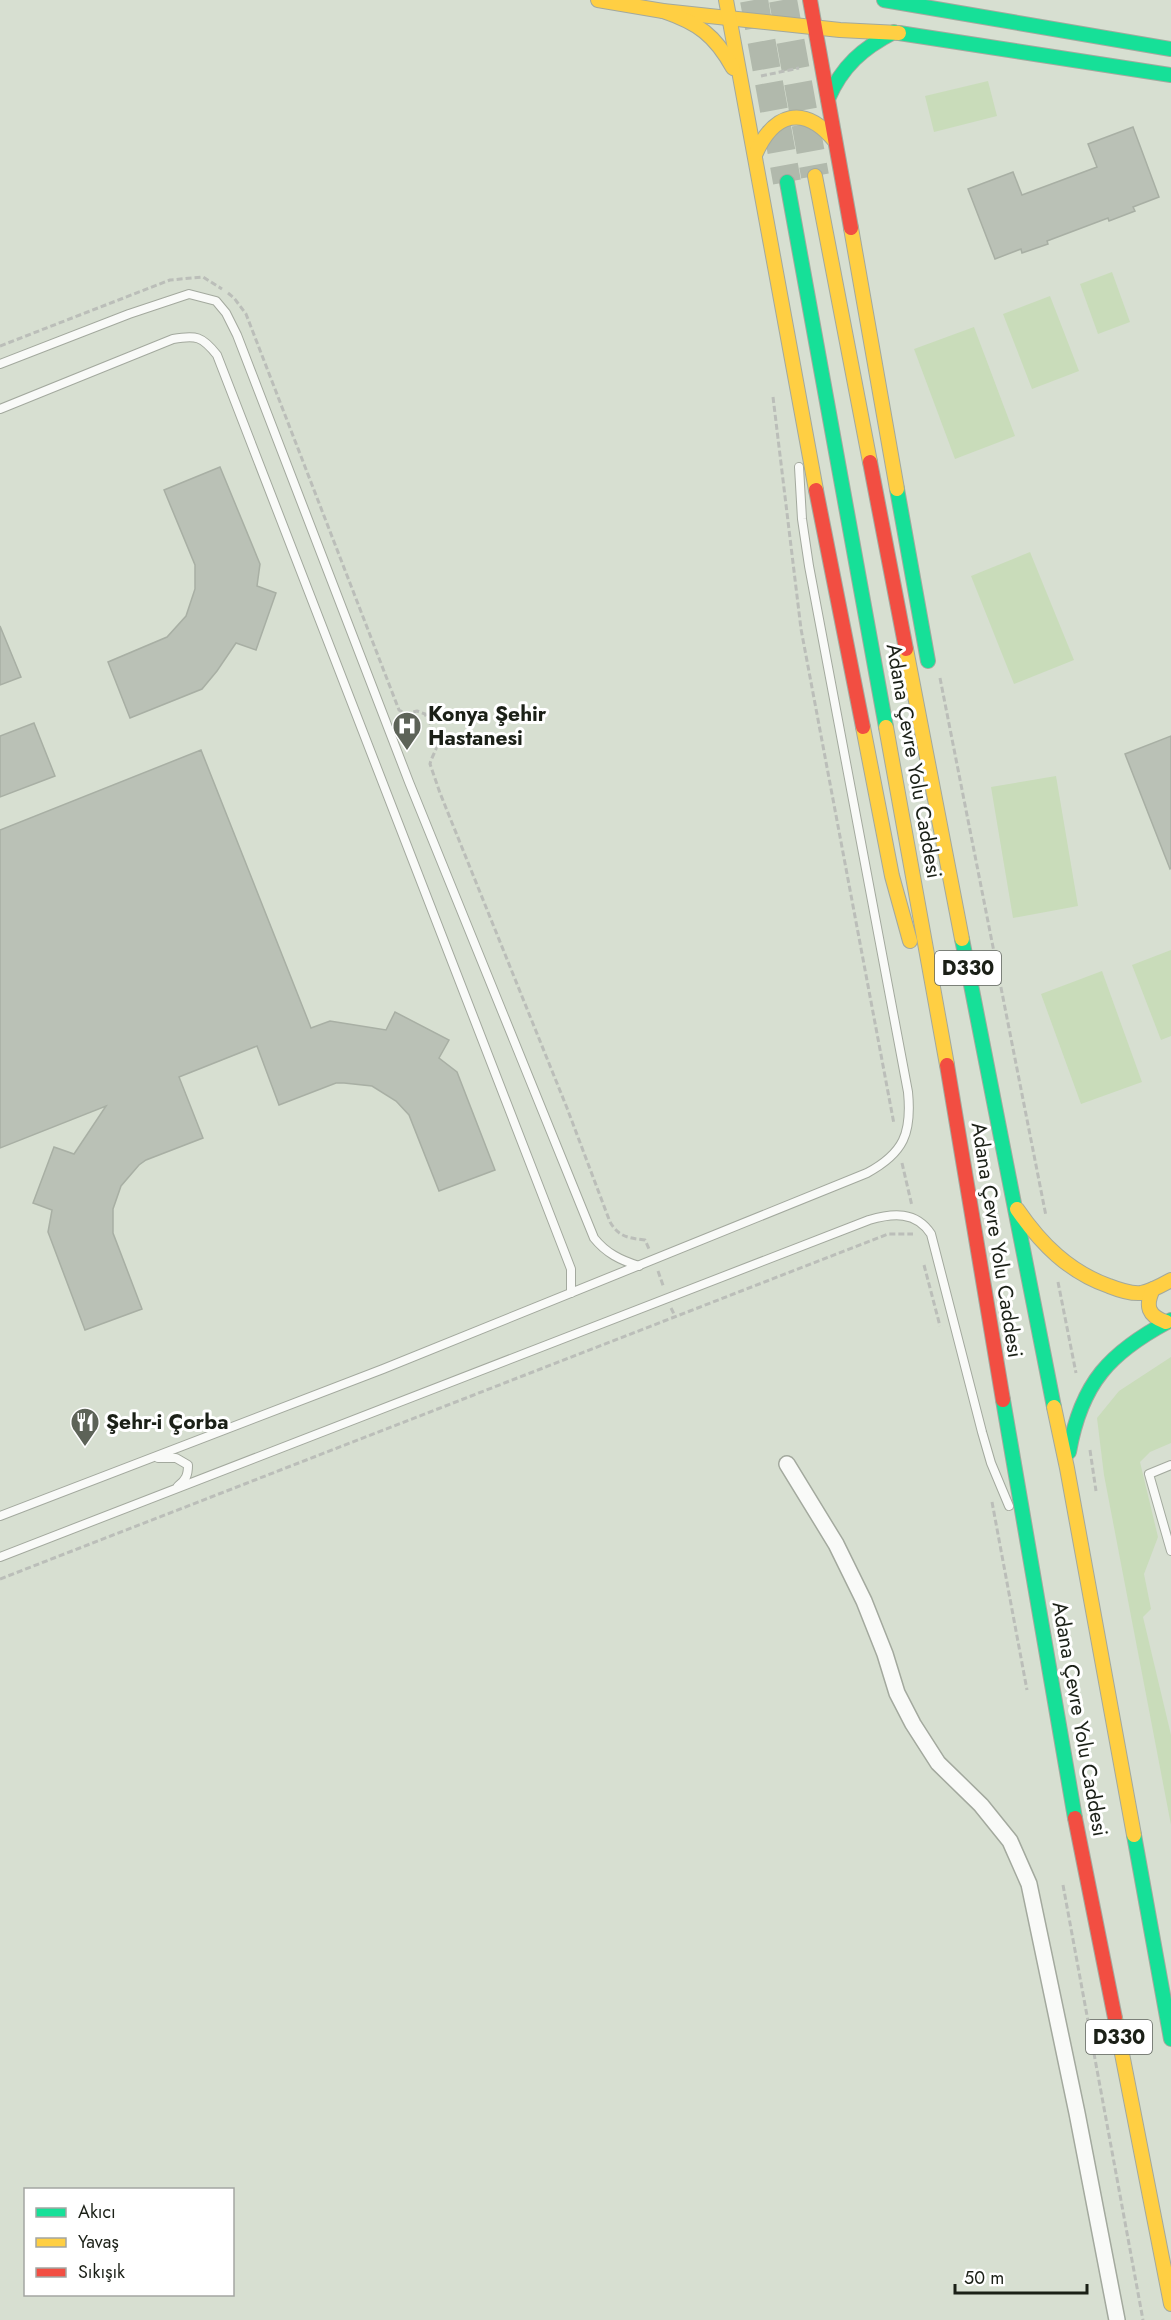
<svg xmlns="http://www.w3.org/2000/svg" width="1171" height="2320" font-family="Jost,sans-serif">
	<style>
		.green { fill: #c9dcba }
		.building { fill: #bac1b6; stroke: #a8afa4; stroke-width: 1.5 }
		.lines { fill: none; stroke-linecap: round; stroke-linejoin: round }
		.highway-tunnel { stroke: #b1b9ac; stroke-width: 28; stroke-dasharray: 28 14; stroke-linecap: butt }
		.lane-casing { stroke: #a3a99e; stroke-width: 10 }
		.street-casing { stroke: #a3a99e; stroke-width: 18 }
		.fast-casing { stroke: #a3a99e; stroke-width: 16 }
		.slow-casing { stroke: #a3a99e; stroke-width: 16 }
		.jam-casing { stroke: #a3a99e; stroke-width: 16 }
		.path { stroke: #bbbeb9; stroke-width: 3; stroke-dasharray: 6 3; stroke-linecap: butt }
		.lane { stroke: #f9faf8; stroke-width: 8 }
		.street { stroke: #f9faf8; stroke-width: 15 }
		.fast { stroke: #16e098; stroke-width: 14 }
		.slow { stroke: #ffcf43; stroke-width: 14 }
		.jam { stroke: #f24e42; stroke-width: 14 }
		.labels { text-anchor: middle; stroke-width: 6; stroke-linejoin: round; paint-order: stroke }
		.shield { fill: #fff; stroke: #5f635d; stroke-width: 1.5 }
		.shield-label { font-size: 20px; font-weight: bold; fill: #1b2017 }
		.poi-label { font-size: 21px; font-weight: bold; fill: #1b2017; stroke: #fff; text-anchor: start }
		.street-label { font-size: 21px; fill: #1b2017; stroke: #fff }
	</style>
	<rect width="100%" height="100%" fill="#d7dfd1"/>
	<g class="green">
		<path d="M 988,81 L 997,116 L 934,132 L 925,96 Z"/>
		<path d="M 1112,272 L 1130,322 L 1098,334 L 1080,284 Z"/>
		<path d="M 1050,296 L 1079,371 L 1032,389 L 1003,314 Z"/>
		<path d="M 974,327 L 1015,436 L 955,459 L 914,349 Z"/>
		<path d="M 1030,552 L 1074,660 L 1014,684 L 971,576 Z"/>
		<path d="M 1056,776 L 1078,906 L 1013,918 L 991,787 Z"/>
		<path d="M 1171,950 L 1171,1036 L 1161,1040 L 1132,965 Z"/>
		<path d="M 1102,971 L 1142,1082 L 1081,1104 L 1041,994 Z"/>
		<path d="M 1171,1357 L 1171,1443 L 1150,1452 L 1140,1462 L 1158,1537 L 1144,1574 L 1151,1609 L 1143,1617 L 1171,1735 L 1171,1825 L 1104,1475 L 1097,1418 L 1119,1391 Z"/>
	</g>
	<g class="building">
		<path d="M 1133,127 L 1159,197 L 1133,207 L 1135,211 L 1109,221 L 1108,218 L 1047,241 L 1048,244 L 1022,253 L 1021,249 L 995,259 L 968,189 L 1013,172 L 1022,195 L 1097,167 L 1088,144 Z"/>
		<path d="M 220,467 L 260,564 L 257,586 L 276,593 L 256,650 L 236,643 L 217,671 L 202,689 L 130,718 L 108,662 L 167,637 L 186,616 L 195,589 L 195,565 L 164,490 Z"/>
		<path d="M 0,626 L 21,677 L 0,685 Z"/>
		<path d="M 34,723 L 55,776 L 0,797 L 0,736 Z"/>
		<path d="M 1171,736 L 1171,868 L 1170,869 L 1125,754 Z"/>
		<path d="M 201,750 L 311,1028 L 330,1021 L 386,1030 L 395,1012 L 449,1040 L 439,1058 L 457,1072 L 495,1170 L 439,1191 L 409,1115 L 396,1101 L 372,1086 L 344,1083 L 336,1083 L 279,1105 L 257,1046 L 179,1077 L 203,1138 L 146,1160 L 139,1165 L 121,1186 L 113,1209 L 113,1233 L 142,1309 L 85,1330 L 48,1232 L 52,1210 L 33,1203 L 54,1147 L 74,1154 L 106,1106 L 0,1148 L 0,830 Z"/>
	</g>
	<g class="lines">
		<g class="highway-tunnel">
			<path d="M 754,0 L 787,182"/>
			<path d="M 783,0 L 815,176"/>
		</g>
		<g class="lane-casing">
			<g id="lane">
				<path d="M 0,364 L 129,314 L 189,294 L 216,301 L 226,313 L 237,335 L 409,782 L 594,1238 C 606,1253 620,1260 639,1266"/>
				<path d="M 0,409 L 173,339 C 196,335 202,336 217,355 L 571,1269 L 571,1293"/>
				<path d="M 158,1458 L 176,1458 L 188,1465 C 188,1475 186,1480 178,1486"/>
				<path d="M 1171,1465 L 1149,1474 L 1171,1551"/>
				<path d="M 0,1516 L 383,1369 L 867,1173 C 904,1153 912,1133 908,1092 L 809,566 L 802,519 L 799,467"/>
				<path d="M 0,1557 L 869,1220 C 893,1213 916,1211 931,1234 L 982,1432 L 991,1463 L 1009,1506"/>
			</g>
		</g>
		<g class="street-casing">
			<path id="street" d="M 787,1464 L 836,1544 L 864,1601 L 885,1654 L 897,1693 L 913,1724 L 938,1763 L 981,1805 L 1010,1841 L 1029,1884 L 1077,2113 L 1117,2320"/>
		</g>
		<g class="fast-casing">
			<g id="fast">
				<path d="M 884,0 L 1171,49"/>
				<path d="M 899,33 L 1171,75"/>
				<path d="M 828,99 C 842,66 863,48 894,32"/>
				<path d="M 787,182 L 886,727"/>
				<path d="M 897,489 L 928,661"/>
				<path d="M 962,939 L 1054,1407"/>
				<path d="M 1003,1400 L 1075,1818"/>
				<path d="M 1069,1452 C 1081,1383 1110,1352 1171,1320"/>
				<path d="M 1134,1835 L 1171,2039"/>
			</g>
		</g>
		<g class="slow-casing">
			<g id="slow">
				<path d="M 598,0 L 663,11 L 840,30 L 899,33"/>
				<path d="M 726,0 L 816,490"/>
				<path d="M 663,11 C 698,23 715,35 733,68"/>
				<path d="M 755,155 C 774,112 804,104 835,141"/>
				<path d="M 815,176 L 870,462"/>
				<path d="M 851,228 L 897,489"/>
				<path d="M 906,649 L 962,939"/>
				<path d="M 863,727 L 892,876 L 910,941"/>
				<path d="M 886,727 L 947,1065"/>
				<path d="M 1017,1209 C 1041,1244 1069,1272 1109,1286 C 1119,1290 1130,1294 1141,1293 C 1152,1291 1162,1285 1171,1280"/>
				<path d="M 1153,1289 C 1145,1306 1148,1316 1166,1322"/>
				<path d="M 1054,1407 L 1067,1468 L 1134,1835"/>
				<path d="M 1115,2018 L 1171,2304"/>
			</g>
		</g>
		<g class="jam-casing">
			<g id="jam">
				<path d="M 810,0 L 851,228"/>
				<path d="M 870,462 L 906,649"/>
				<path d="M 816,490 L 863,727"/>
				<path d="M 947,1065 L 1003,1400"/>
				<path d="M 1075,1818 L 1115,2018"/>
			</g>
		</g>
		<g class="path">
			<path d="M 761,76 L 799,68"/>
			<path d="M 228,293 L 234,298 L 246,314 L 399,710 L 406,714 L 417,711 L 425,714 C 430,724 439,738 436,749 C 434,754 431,759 430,764 L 440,793 L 567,1108 L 610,1222 C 619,1237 628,1238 645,1240 L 649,1249"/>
			<path d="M 0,346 L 170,280 L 203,277 L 222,289"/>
			<path d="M 773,397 L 801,629 L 894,1124"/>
			<path d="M 940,678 L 1046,1216"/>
			<path d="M 902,1163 L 912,1206"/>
			<path d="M 924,1265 L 940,1326"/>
			<path d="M 658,1271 L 664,1288"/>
			<path d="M 1058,1282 L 1076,1373"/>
			<path d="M 671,1308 L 675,1316"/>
			<path d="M 1090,1450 L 1096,1491"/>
			<path d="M 992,1502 L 1027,1690"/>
			<path d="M 0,1579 L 888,1234 L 913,1234"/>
			<path d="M 1063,1885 L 1143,2320"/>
		</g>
		<use href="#lane" class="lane"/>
		<use href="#street" class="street"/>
		<use href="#fast" class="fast"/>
		<use href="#slow" class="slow"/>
		<use href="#jam" class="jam"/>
	</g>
	<defs>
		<g id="hospital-pin" transform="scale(1.5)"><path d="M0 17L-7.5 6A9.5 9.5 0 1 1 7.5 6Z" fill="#5d6358" stroke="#fff"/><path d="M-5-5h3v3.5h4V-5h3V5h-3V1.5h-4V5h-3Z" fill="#fff"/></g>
		<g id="restaurant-pin" transform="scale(1.5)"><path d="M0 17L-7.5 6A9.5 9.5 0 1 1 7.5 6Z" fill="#5d6358" stroke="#fff"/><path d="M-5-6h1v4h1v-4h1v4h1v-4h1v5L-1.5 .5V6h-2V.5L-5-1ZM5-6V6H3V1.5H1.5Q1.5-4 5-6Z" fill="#fff"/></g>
	</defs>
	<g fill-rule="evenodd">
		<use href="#hospital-pin" x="407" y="726"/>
		<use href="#restaurant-pin" x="85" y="1422"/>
	</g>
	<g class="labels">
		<g class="shield">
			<rect x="935" y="951" width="66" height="34" rx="4.5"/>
			<rect x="1086" y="2020" width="66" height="34" rx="4.5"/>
		</g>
		<g class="shield-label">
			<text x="968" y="975">D330</text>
			<text x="1119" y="2044">D330</text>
		</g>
		<g class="poi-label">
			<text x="428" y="721">Konya Şehir<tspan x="428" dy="24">Hastanesi</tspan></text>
			<text x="106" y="1429">Şehr-i Çorba</text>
		</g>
		<g class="street-label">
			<text transform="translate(914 761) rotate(80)" y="7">Adana Çevre Yolu Caddesi</text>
			<text transform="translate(997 1240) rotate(81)" y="7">Adana Çevre Yolu Caddesi</text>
			<text transform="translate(1080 1719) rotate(80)" y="7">Adana Çevre Yolu Caddesi</text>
		</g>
	</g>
	<rect x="24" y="2188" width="210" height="108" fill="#ffffff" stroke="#a4a6a2" stroke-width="1.5"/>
	<rect x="36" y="2208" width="30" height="9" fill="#16e098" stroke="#a4a6a2" stroke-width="1.5"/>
	<text x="78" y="2218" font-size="18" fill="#1b2017">Akıcı</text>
	<rect x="36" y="2238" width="30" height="9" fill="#ffcf43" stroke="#a4a6a2" stroke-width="1.5"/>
	<text x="78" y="2248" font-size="18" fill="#1b2017">Yavaş</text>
	<rect x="36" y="2268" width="30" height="9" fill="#f24e42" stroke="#a4a6a2" stroke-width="1.5"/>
	<text x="78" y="2278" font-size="18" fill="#1b2017">Sıkışık</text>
	<path d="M955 2284v9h132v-9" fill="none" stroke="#1b2017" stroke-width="3"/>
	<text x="964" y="2284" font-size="18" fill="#1b2017" stroke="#ffffff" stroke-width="4.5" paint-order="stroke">50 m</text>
</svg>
